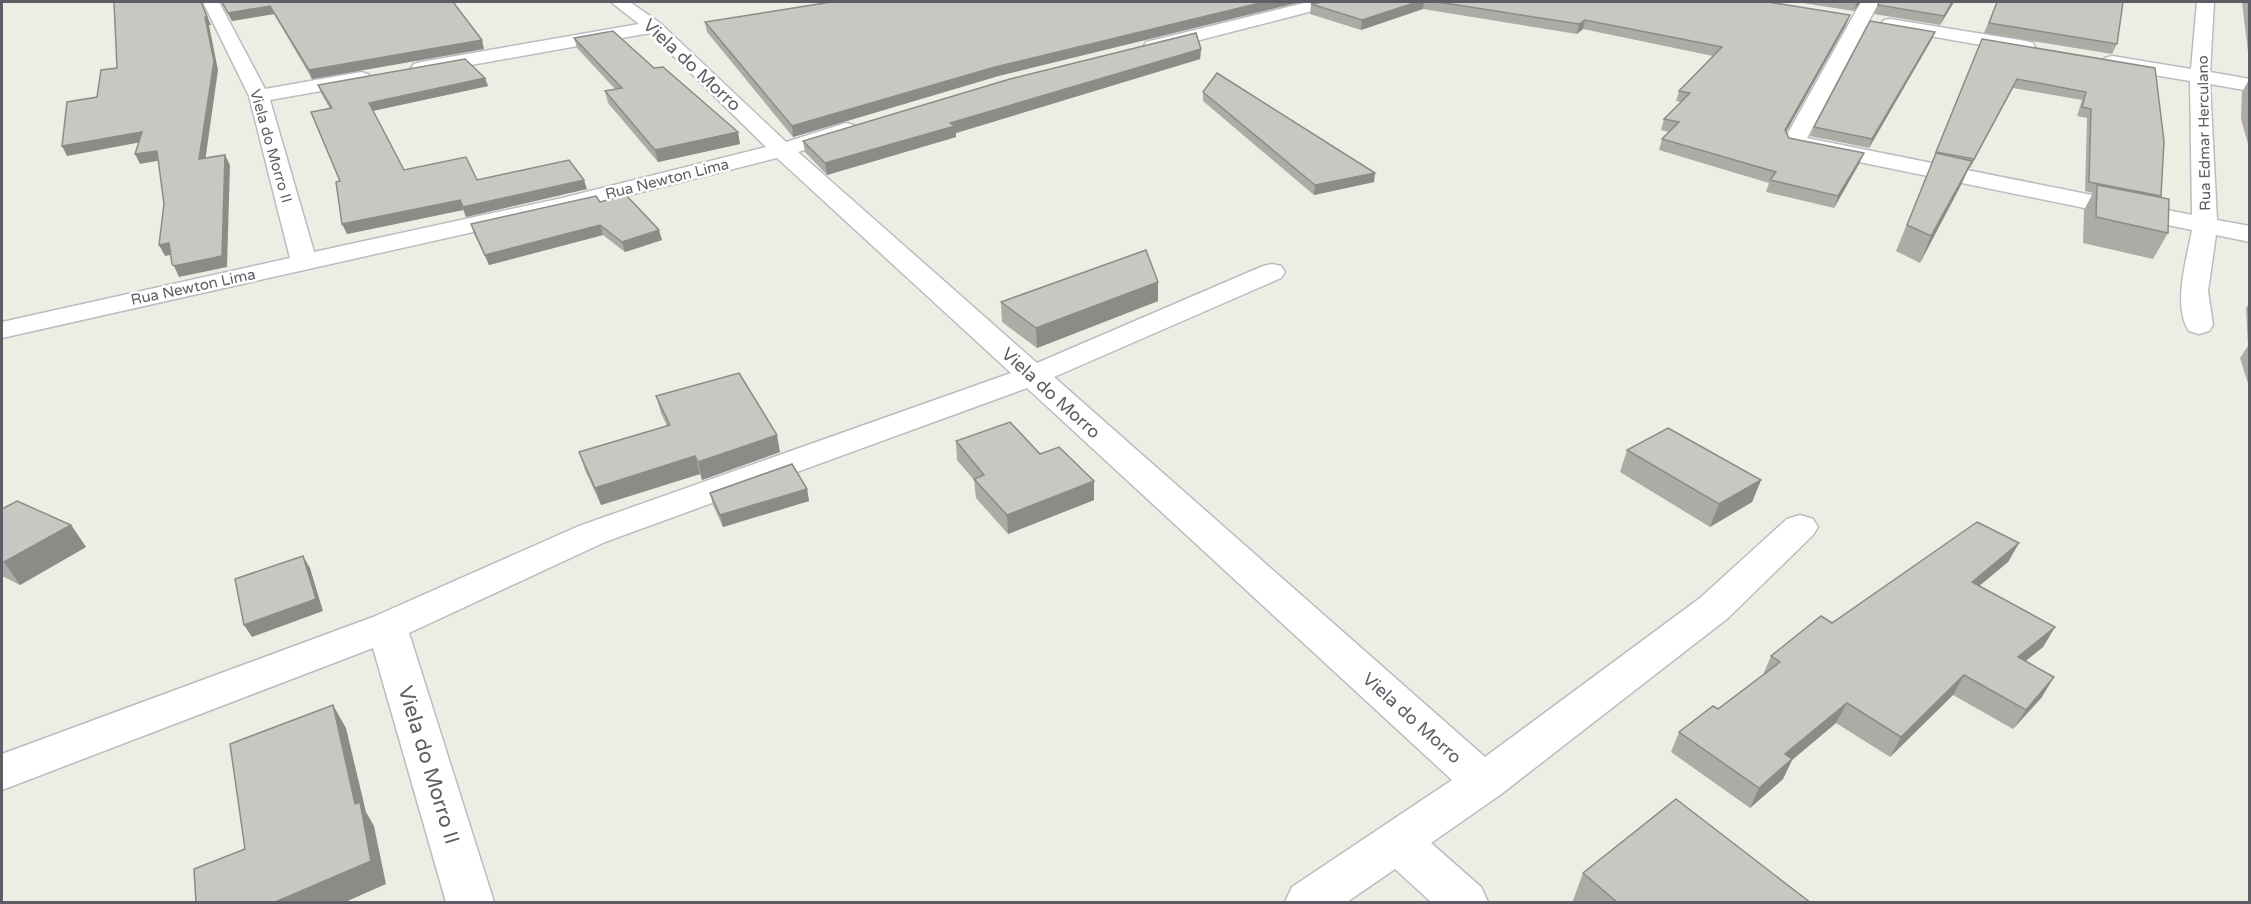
<svg xmlns="http://www.w3.org/2000/svg" width="2251" height="904" font-family="'Varela Round',sans-serif">
	<style>
		.lines { fill: none; stroke-linecap: round; stroke-linejoin: round }
		.minor-casing { stroke: #bbbcc2; stroke-width: 3 }
		.minor { fill: #fff; fill-rule: evenodd }
		.wall { fill: #adaba6 }
		.shaded-wall { fill: #8d8b87 }
		.building { fill: #c9c7c1; stroke: #8d8b87; stroke-width: 1.5 }
		.labels { text-anchor: middle; stroke-width: 5; stroke-linejoin: round; paint-order: stroke }
		.far-street-label { font-size: 15px; fill: #5b5e64; stroke: #fff }
		.street-label { font-size: 18px; fill: #5b5e64; stroke: #fff }
		.near-street-label { font-size: 21px; fill: #5b5e64; stroke: #fff }
	</style>
	<rect width="100%" height="100%" fill="#eeede3"/>
	<g class="lines">
		<g class="minor-casing">
			<g id="minor">
				<path d="M 203,2 L 219,2 L 265,89 L 361,72 L 368,74 L 371,78 L 368,82 L 361,84 L 270,100 L 314,252 L 562,198 L 766,147 L 650,33 L 421,74 L 414,72 L 411,68 L 414,64 L 421,62 L 639,24 L 611,2 L 630,2 L 660,23 L 786,142 L 846,123 L 854,125 L 857,130 L 854,135 L 798,152 L 1037,363 L 1263,266 L 1272,264 L 1281,266 L 1285,272 L 1281,278 L 1054,377 L 1485,757 L 1700,598 L 1787,519 L 1800,515 L 1813,519 L 1818,527 L 1813,535 L 1728,618 L 1500,795 L 1431,843 L 1481,887 L 1488,902 L 1431,902 L 1395,869 L 1347,902 L 1285,902 L 1292,887 L 1452,780 L 1027,388 L 605,542 L 409,633 L 494,902 L 446,902 L 373,648 L 2,790 L 2,754 L 373,617 L 579,526 L 1011,373 L 777,158 L 562,212 L 2,338 L 2,322 L 290,258 L 249,96 Z"/>
				<path d="M 1308,2 L 1335,2 L 1332,6 L 1153,52 L 1146,50 L 1144,46 L 1146,42 Z"/>
				<path d="M 1861,2 L 1879,2 L 1807,138 L 2192,215 L 2190,81 L 2112,68 L 2105,66 L 2102,62 L 2105,58 L 2112,56 L 2191,69 L 2197,2 L 2214,2 L 2210,72 L 2250,79 L 2250,91 L 2210,84 L 2217,220 L 2250,226 L 2250,242 L 2216,235 L 2208,291 L 2213,325 L 2209,331 L 2199,334 L 2189,331 C 2172,306 2187,258 2192,230 L 1786,147 L 1783,142 Z"/>
				<path d="M 1890,19 L 2026,41 L 2033,43 L 2035,47 L 2033,51 L 2026,53 L 1884,28 L 1881,24 L 1884,20 Z"/>
			</g>
		</g>
		<use href="#minor" class="minor"/>
	</g>
	<g class="wall">
		<path d="M 221,2 L 453,2 L 484,49 L 312,79 L 274,14 L 232,21 Z"/>
		<path d="M 1323,2 L 1768,2 L 1846,25 L 1786,132 L 1789,138 L 1864,153 L 1859,164 L 1834,208 L 1766,192 L 1769,183 L 1659,150 L 1662,139 L 1669,132 L 1661,130 L 1664,119 L 1681,102 L 1676,101 L 1679,91 L 1713,56 L 1583,29 L 1577,34 L 1423,9 L 1361,30 L 1310,14 L 1311,4 Z"/>
		<path d="M 1796,2 L 1861,2 L 1854,11 Z"/>
		<path d="M 1954,2 L 1940,25 L 1874,14 L 1878,5 Z"/>
		<path d="M 1997,2 L 2117,44 L 2112,54 L 1984,33 Z"/>
		<path d="M 2242,2 L 2250,2 L 2250,68 Z"/>
		<path d="M 705,22 L 995,77 L 793,137 L 707,32 Z"/>
		<path d="M 1935,32 L 1932,39 L 1869,148 L 1810,136 L 1814,127 Z"/>
		<path d="M 574,38 L 654,68 L 740,144 L 658,162 L 608,103 L 605,91 L 615,89 L 577,48 Z"/>
		<path d="M 1982,39 L 2155,68 L 2161,196 L 2160,198 L 2168,233 L 2153,259 L 2083,243 L 2084,210 L 2093,193 L 2085,191 L 2087,118 L 2077,116 L 2082,100 L 2013,88 L 1970,168 L 1969,168 L 1961,185 L 1920,263 L 1896,251 Z"/>
		<path d="M 1201,49 L 1200,59 L 956,133 L 956,137 L 827,175 L 805,152 L 803,141 Z"/>
		<path d="M 485,78 L 488,86 L 373,111 L 404,170 L 477,180 L 587,189 L 466,217 L 463,210 L 347,234 L 330,109 L 321,93 L 318,85 Z"/>
		<path d="M 2250,78 L 2250,145 L 2248,144 L 2241,119 L 2242,92 Z"/>
		<path d="M 1203,92 L 1374,182 L 1314,195 L 1203,101 Z"/>
		<path d="M 600,202 L 662,240 L 625,252 L 603,235 L 489,265 L 474,234 L 471,224 Z"/>
		<path d="M 1158,301 L 1037,348 L 1002,322 L 1001,302 Z"/>
		<path d="M 2250,302 L 2250,390 L 2240,358 L 2248,346 L 2246,308 Z"/>
		<path d="M 656,396 L 780,452 L 702,480 L 700,474 L 601,505 L 585,470 L 579,452 L 667,426 L 661,413 Z"/>
		<path d="M 956,441 L 1040,454 L 1094,481 L 1094,500 L 1008,534 L 976,498 L 974,480 L 957,460 Z"/>
		<path d="M 1627,450 L 1761,480 L 1752,502 L 1710,527 L 1620,472 Z"/>
		<path d="M 807,489 L 809,501 L 723,527 L 713,505 L 710,493 Z"/>
		<path d="M 2,509 L 71,525 L 86,547 L 20,585 L 2,576 Z"/>
		<path d="M 2019,543 L 2008,562 L 1979,586 L 2055,627 L 2043,647 L 2025,661 L 2042,697 L 2013,729 L 1953,695 L 1890,757 L 1836,723 L 1792,760 L 1783,779 L 1750,808 L 1671,752 L 1679,732 L 1718,709 L 1763,675 L 1771,656 L 1832,623 Z"/>
		<path d="M 1583,873 L 1811,903 L 1572,903 Z"/>
	</g>
	<g class="shaded-wall">
		<path d="M 201,2 L 211,25 L 209,25 L 218,70 L 204,169 L 199,159 Z"/>
		<path d="M 1264,2 L 1301,2 L 995,77 L 793,137 L 792,126 L 995,67 Z"/>
		<path d="M 1417,2 L 1424,2 L 1423,9 L 1361,30 L 1362,20 Z"/>
		<path d="M 1857,2 L 1861,2 L 1854,11 Z"/>
		<path d="M 1952,2 L 1954,2 L 1940,25 L 1944,16 Z"/>
		<path d="M 270,6 L 274,14 L 232,21 L 228,13 Z"/>
		<path d="M 1850,15 L 1846,25 L 1781,141 L 1785,130 Z"/>
		<path d="M 1585,20 L 1583,29 L 1577,34 L 1579,24 Z"/>
		<path d="M 1935,32 L 1932,39 L 1869,148 L 1872,139 Z"/>
		<path d="M 482,40 L 484,49 L 312,79 L 309,70 Z"/>
		<path d="M 1201,49 L 1200,59 L 956,133 L 956,137 L 827,175 L 825,163 L 950,123 Z"/>
		<path d="M 485,78 L 488,86 L 372,111 L 369,103 Z"/>
		<path d="M 2017,79 L 2013,88 L 1970,168 L 1974,159 Z"/>
		<path d="M 142,132 L 147,141 L 67,156 L 62,146 Z"/>
		<path d="M 738,132 L 740,144 L 658,162 L 655,150 Z"/>
		<path d="M 157,151 L 162,160 L 140,164 L 135,154 Z"/>
		<path d="M 1864,153 L 1859,164 L 1834,208 L 1838,196 Z"/>
		<path d="M 225,155 L 230,165 L 227,267 L 179,277 L 174,266 Z"/>
		<path d="M 1972,161 L 1961,185 L 1920,263 L 1931,236 Z"/>
		<path d="M 1375,173 L 1374,182 L 1314,195 L 1315,185 Z"/>
		<path d="M 584,180 L 587,189 L 466,217 L 463,207 Z"/>
		<path d="M 460,200 L 463,210 L 347,234 L 342,224 Z"/>
		<path d="M 600,225 L 603,235 L 489,265 L 485,255 Z"/>
		<path d="M 659,230 L 662,240 L 625,252 L 622,242 Z"/>
		<path d="M 169,243 L 175,254 L 165,256 L 159,245 Z"/>
		<path d="M 1158,282 L 1158,301 L 1037,348 L 1036,328 Z"/>
		<path d="M 777,435 L 780,452 L 702,480 L 698,462 Z"/>
		<path d="M 695,456 L 700,474 L 601,505 L 595,488 Z"/>
		<path d="M 1761,480 L 1752,502 L 1710,527 L 1719,504 Z"/>
		<path d="M 1094,481 L 1094,500 L 1008,534 L 1007,515 Z"/>
		<path d="M 807,489 L 809,501 L 723,527 L 720,515 Z"/>
		<path d="M 71,525 L 86,547 L 20,585 L 4,562 Z"/>
		<path d="M 2019,543 L 2008,562 L 1961,601 L 1972,582 Z"/>
		<path d="M 303,556 L 310,568 L 323,611 L 252,637 L 244,625 Z"/>
		<path d="M 2055,627 L 2043,647 L 2006,677 L 2018,657 Z"/>
		<path d="M 1964,675 L 1953,695 L 1890,757 L 1901,737 Z"/>
		<path d="M 2054,677 L 2042,697 L 2013,729 L 2026,710 Z"/>
		<path d="M 1847,703 L 1836,723 L 1792,760 L 1783,779 L 1750,808 L 1759,788 L 1785,754 Z"/>
		<path d="M 333,705 L 346,728 L 366,812 L 374,826 L 386,884 L 343,903 L 273,903 L 355,804 Z"/>
	</g>
	<g class="building">
		<path d="M 114,2 L 201,2 L 207,17 L 205,17 L 214,61 L 199,159 L 225,155 L 222,256 L 174,266 L 172,264 L 169,243 L 159,245 L 164,204 L 157,151 L 135,154 L 142,132 L 62,146 L 67,102 L 97,97 L 101,70 L 117,68 Z"/>
		<path d="M 222,2 L 453,2 L 482,40 L 309,70 L 270,6 L 228,13 Z"/>
		<path d="M 831,2 L 1264,2 L 995,67 L 792,126 L 705,22 Z"/>
		<path d="M 1323,2 L 1417,2 L 1362,20 L 1311,4 Z"/>
		<path d="M 1438,2 L 1768,2 L 1850,15 L 1785,130 L 1789,138 L 1864,153 L 1838,196 L 1770,180 L 1776,172 L 1662,139 L 1679,122 L 1664,119 L 1690,93 L 1679,91 L 1722,47 L 1585,20 L 1579,24 Z"/>
		<path d="M 1879,2 L 1952,2 L 1944,16 L 1878,5 Z"/>
		<path d="M 1997,2 L 2123,2 L 2117,44 L 1989,23 Z"/>
		<path d="M 1870,21 L 1935,32 L 1872,139 L 1814,127 Z"/>
		<path d="M 613,31 L 654,68 L 663,67 L 738,132 L 655,150 L 605,91 L 622,88 L 574,38 Z"/>
		<path d="M 1196,33 L 1201,49 L 950,123 L 955,126 L 825,163 L 803,141 L 1010,79 Z"/>
		<path d="M 1982,39 L 2155,68 L 2164,141 L 2161,196 L 2089,182 L 2091,109 L 2082,107 L 2086,92 L 2017,79 L 1974,159 L 1936,152 Z"/>
		<path d="M 465,59 L 485,78 L 369,103 L 404,170 L 466,157 L 477,180 L 569,160 L 584,180 L 463,207 L 460,200 L 342,224 L 336,182 L 340,181 L 311,112 L 332,108 L 318,85 Z"/>
		<path d="M 1217,73 L 1375,173 L 1315,185 L 1203,92 Z"/>
		<path d="M 1936,153 L 1972,161 L 1931,236 L 1907,225 Z"/>
		<path d="M 2097,185 L 2169,199 L 2168,233 L 2096,217 Z"/>
		<path d="M 626,195 L 659,230 L 622,242 L 600,225 L 485,255 L 471,224 L 596,196 L 600,202 Z"/>
		<path d="M 1146,250 L 1158,282 L 1036,328 L 1001,302 Z"/>
		<path d="M 739,373 L 777,435 L 698,462 L 695,456 L 595,488 L 579,452 L 670,425 L 656,396 Z"/>
		<path d="M 1010,422 L 1040,454 L 1059,447 L 1094,481 L 1007,515 L 974,479 L 984,475 L 956,441 Z"/>
		<path d="M 1668,428 L 1761,480 L 1719,504 L 1627,450 Z"/>
		<path d="M 792,464 L 807,489 L 720,515 L 710,493 Z"/>
		<path d="M 17,501 L 71,525 L 4,562 L 2,561 L 2,509 Z"/>
		<path d="M 1977,522 L 2019,543 L 1972,582 L 2055,627 L 2018,657 L 2054,677 L 2026,710 L 1964,675 L 1901,737 L 1847,703 L 1785,754 L 1792,759 L 1759,788 L 1679,732 L 1713,706 L 1718,709 L 1780,662 L 1771,656 L 1821,616 L 1832,623 Z"/>
		<path d="M 303,556 L 316,599 L 244,625 L 235,579 Z"/>
		<path d="M 333,705 L 355,804 L 360,802 L 371,861 L 273,903 L 196,903 L 194,869 L 245,849 L 230,744 Z"/>
		<path d="M 1676,799 L 1811,903 L 1618,903 L 1583,873 Z"/>
	</g>
	<g class="labels">
		<g class="far-street-label">
			<text transform="translate(2204 133) rotate(-91)" y="5">Rua Edmar Herculano</text>
			<text transform="translate(271 146) rotate(74)" y="5">Viela do Morro II</text>
			<text transform="translate(667 179) rotate(-14)" y="5">Rua Newton Lima</text>
			<text transform="translate(193 287) rotate(-12)" y="5">Rua Newton Lima</text>
		</g>
		<g class="street-label">
			<text transform="translate(692 65) rotate(43)" y="6">Viela do Morro</text>
			<text transform="translate(1051 393) rotate(42)" y="6">Viela do Morro</text>
			<text transform="translate(1412 718) rotate(42)" y="6">Viela do Morro</text>
		</g>
		<g class="near-street-label">
			<text transform="translate(429 765) rotate(73)" y="7">Viela do Morro II</text>
		</g>
	</g>
	<rect width="2251" height="904" fill="none" stroke="#5b5e64" stroke-width="6"/>
</svg>
